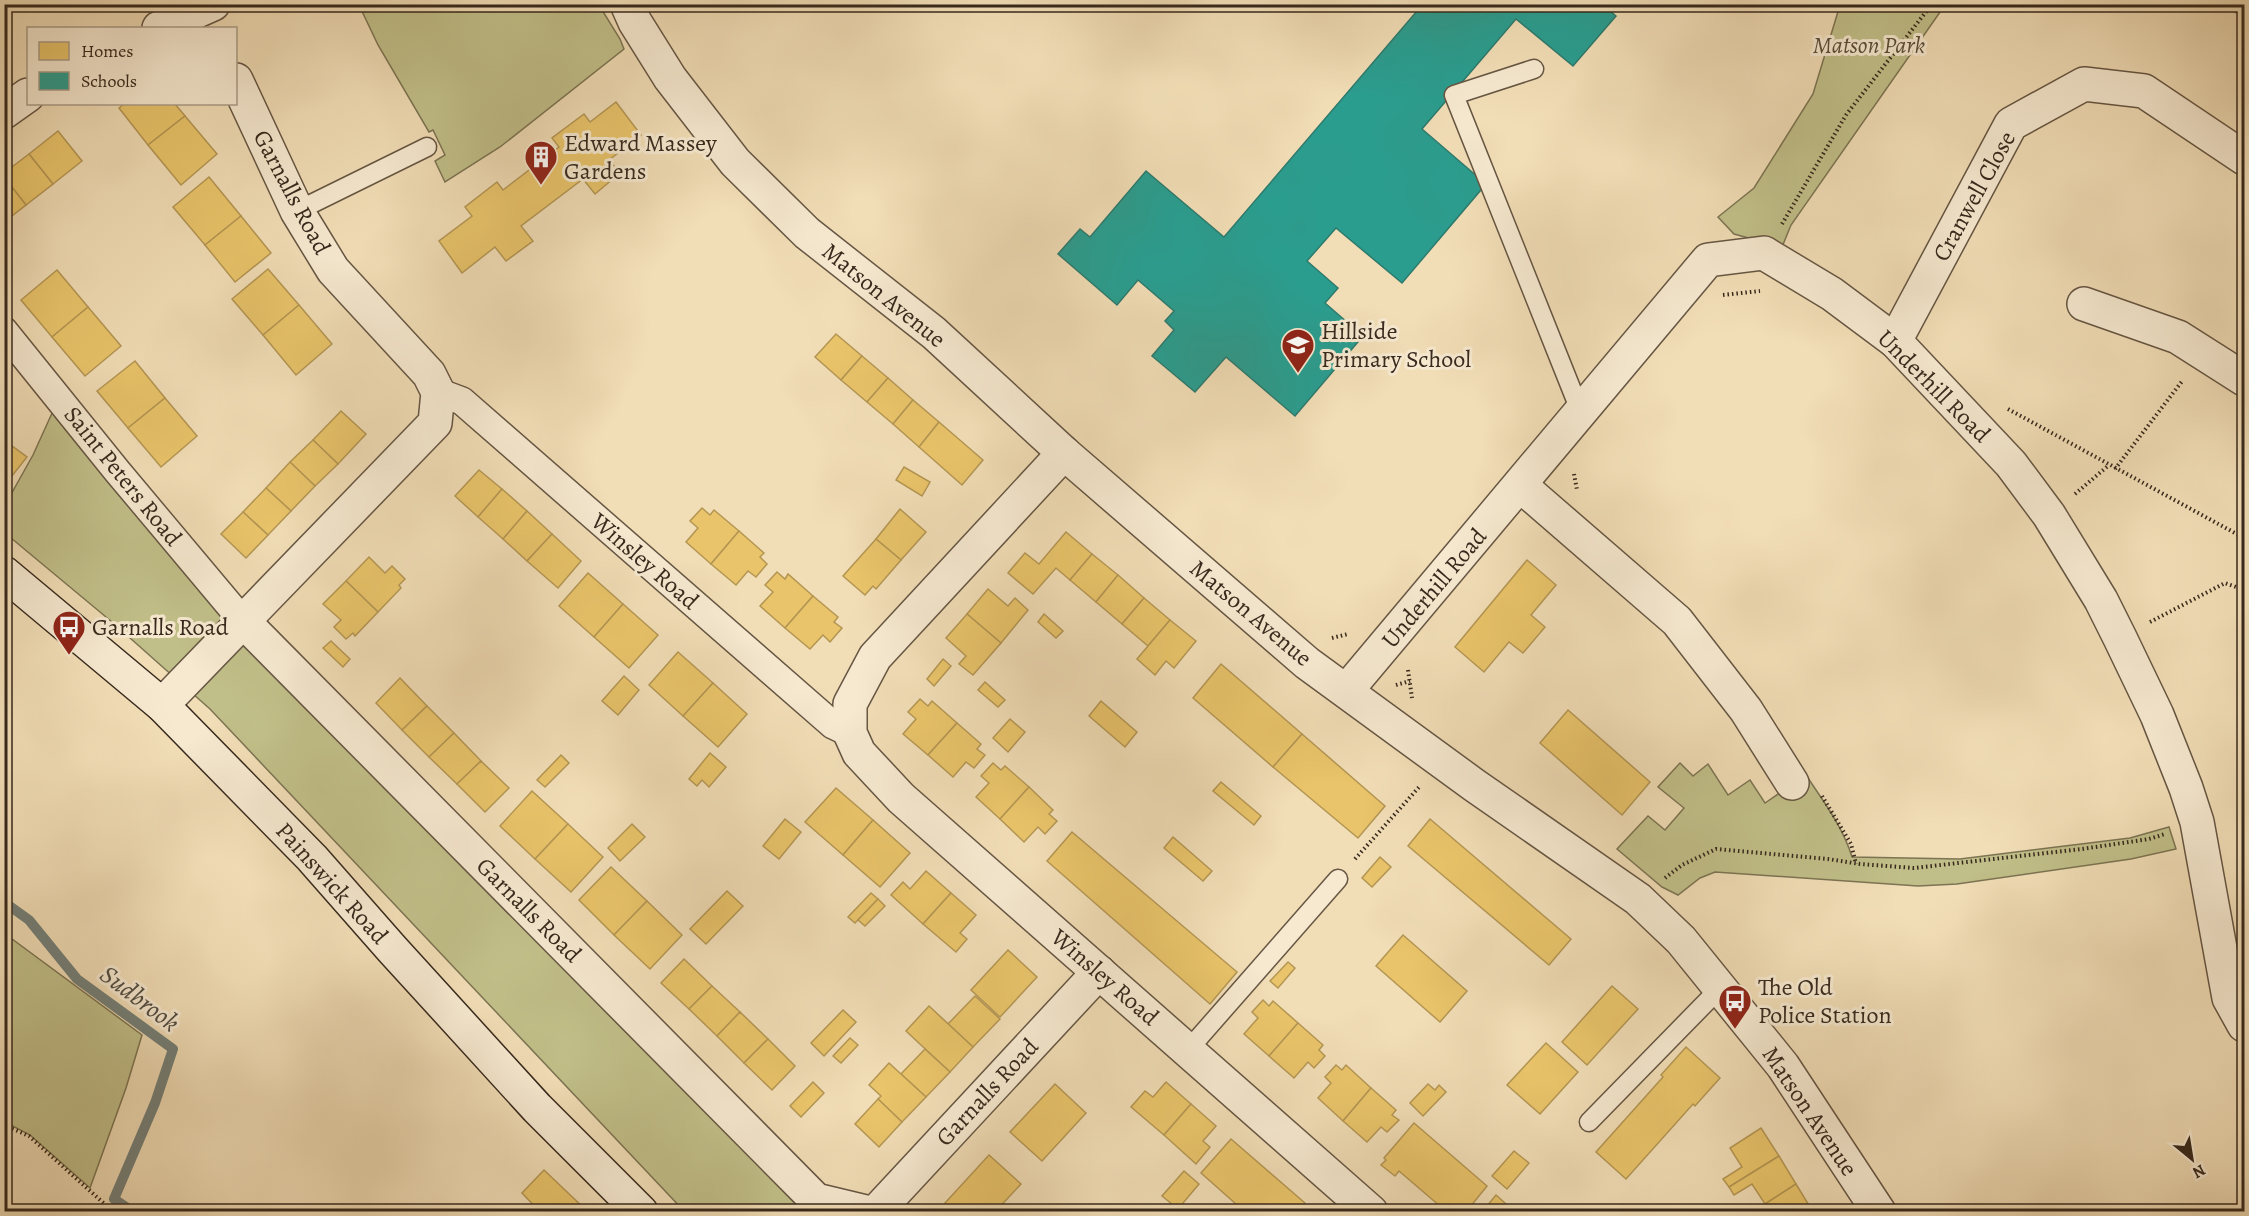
<svg xmlns="http://www.w3.org/2000/svg" width="2249" height="1216" font-family="Alegreya,serif">
	<style>
		.green { fill: #c1bf89; stroke: #7c7453; stroke-width: 1.5 }
		.homes { fill: #e9c46a; stroke: #b49653; stroke-width: 1.5 }
		.schools { fill: #2a9d8f; stroke: #2e7a6d; stroke-width: 1.5 }
		.lines { fill: none; stroke-linecap: round; stroke-linejoin: round }
		.stream { stroke: #748079; stroke-width: 10 }
		.service-casing { stroke: #665643; stroke-width: 21 }
		.pedestrian-casing { stroke: #665643; stroke-width: 30 }
		.minor-casing { stroke: #665643; stroke-width: 36 }
		.secondary-casing { stroke: #37291d; stroke-width: 36 }
		.path { stroke: #37291d; stroke-width: 4; stroke-dasharray: 1.5 3; stroke-linecap: butt }
		.service { stroke: #f6e9d0; stroke-width: 18 }
		.pedestrian { stroke: #f6e9d0; stroke-width: 27 }
		.minor { stroke: #f6e9d0; stroke-width: 33 }
		.secondary { stroke: #f6e9d0; stroke-width: 33 }
		.labels { text-anchor: middle; stroke-width: 6; stroke-linejoin: round; paint-order: stroke }
		.park-label { font-size: 24px; font-style: italic; fill: #5a4e38; stroke: #f6e9d0 }
		.poi-label { font-size: 24px; fill: #37291d; stroke: #f6e9d0; text-anchor: start }
		.street-label { font-size: 24px; fill: #37291d; stroke: #f6e9d0 }
		.water-label { font-size: 26px; font-style: italic; fill: #504d44; stroke: #f6e9d0 }
	</style>
	<rect width="100%" height="100%" fill="#f1ddb6"/>
	<filter id="stains"><feTurbulence type="fractalNoise" baseFrequency=".00333" numOctaves="4"/><feColorMatrix values="0 0 0 0 .2 0 0 0 0 .09 0 0 0 0 .02 0 0 0 .5 -.17"/></filter>
	<radialGradient id="worn" r=".72"><stop offset=".6" stop-color="#630" stop-opacity="0"/><stop offset="1" stop-color="#630" stop-opacity=".3"/></radialGradient>
	<g class="green">
		<path d="M 359,5 L 599,5 L 620,39 L 624,49 L 500,147 L 445,182 L 435,161 L 445,155 L 433,130 L 429,132 L 378,45 Z"/>
		<path d="M 1840,5 L 1945,5 L 1791,225 L 1782,247 L 1734,234 L 1718,217 L 1754,188 L 1813,94 Z"/>
		<path d="M 2222,5 L 2244,5 L 2244,17 Z"/>
		<path d="M 53,411 L 117,471 L 829,1211 L 684,1211 L 210,709 L 112,622 L 5,533 L 4,507 L 33,455 Z"/>
		<path d="M 1680,763 L 1693,776 L 1708,764 L 1728,795 L 1750,780 L 1765,803 L 1806,775 C 1823,801 1843,827 1852,857 L 1960,859 L 2130,838 L 2169,827 L 2176,849 L 2131,859 L 1957,884 L 1918,886 L 1715,872 L 1700,878 L 1678,895 L 1662,887 L 1617,849 L 1648,816 L 1665,830 L 1684,808 L 1658,787 Z"/>
		<path d="M 4,933 L 142,1035 L 126,1088 L 90,1188 L 30,1135 L 5,1122 Z"/>
	</g>
	<g class="homes">
		<path d="M 616,102 L 641,135 L 609,160 L 620,173 L 595,194 L 583,179 L 521,226 L 533,241 L 506,261 L 495,247 L 462,273 L 439,241 L 472,216 L 465,207 L 497,182 L 503,190 L 559,147 L 552,138 L 584,114 L 590,122 Z"/>
		<path d="M 124,104 L 175,104 L 185,116 L 148,145 L 119,108 Z"/>
		<path d="M 185,116 L 217,154 L 181,185 L 148,145 Z"/>
		<path d="M 58,131 L 82,161 L 53,184 L 29,154 Z"/>
		<path d="M 29,154 L 53,184 L 26,205 L 4,177 L 4,173 Z"/>
		<path d="M 4,177 L 26,205 L 4,222 Z"/>
		<path d="M 209,177 L 241,216 L 205,245 L 173,207 Z"/>
		<path d="M 241,216 L 271,253 L 235,282 L 205,245 Z"/>
		<path d="M 268,269 L 299,305 L 263,335 L 232,299 Z"/>
		<path d="M 57,270 L 88,307 L 52,337 L 21,300 Z"/>
		<path d="M 299,305 L 332,344 L 296,375 L 263,335 Z"/>
		<path d="M 88,307 L 121,346 L 85,376 L 52,337 Z"/>
		<path d="M 836,334 L 862,356 L 841,380 L 815,357 Z"/>
		<path d="M 862,356 L 888,378 L 867,402 L 841,380 Z"/>
		<path d="M 135,361 L 165,398 L 128,428 L 97,391 Z"/>
		<path d="M 888,378 L 913,400 L 893,424 L 867,402 Z"/>
		<path d="M 165,398 L 197,436 L 161,467 L 128,428 Z"/>
		<path d="M 913,400 L 939,422 L 919,447 L 893,424 Z"/>
		<path d="M 341,411 L 366,434 L 338,464 L 313,440 Z"/>
		<path d="M 939,422 L 983,460 L 962,485 L 919,447 Z"/>
		<path d="M 4,440 L 27,457 L 4,486 Z"/>
		<path d="M 313,440 L 338,464 L 315,486 L 290,462 Z"/>
		<path d="M 290,462 L 315,486 L 291,511 L 266,488 Z"/>
		<path d="M 904,467 L 930,482 L 922,496 L 896,480 Z"/>
		<path d="M 479,470 L 502,489 L 478,517 L 455,496 Z"/>
		<path d="M 266,488 L 291,511 L 268,535 L 243,512 Z"/>
		<path d="M 502,489 L 527,511 L 503,539 L 478,517 Z"/>
		<path d="M 702,508 L 710,515 L 714,510 L 739,531 L 711,564 L 686,542 L 698,528 L 690,521 Z"/>
		<path d="M 900,509 L 926,532 L 901,560 L 876,539 Z"/>
		<path d="M 527,511 L 552,534 L 527,561 L 503,539 Z"/>
		<path d="M 243,512 L 268,535 L 246,558 L 221,534 Z"/>
		<path d="M 739,531 L 764,553 L 760,557 L 767,564 L 756,577 L 748,571 L 736,585 L 711,564 Z"/>
		<path d="M 1066,532 L 1092,554 L 1070,580 L 1056,568 L 1033,594 L 1008,573 L 1025,553 L 1039,564 Z"/>
		<path d="M 552,534 L 581,561 L 558,588 L 527,561 Z"/>
		<path d="M 876,539 L 901,560 L 876,589 L 873,586 L 865,595 L 843,576 Z"/>
		<path d="M 1092,554 L 1118,575 L 1096,602 L 1070,580 Z"/>
		<path d="M 369,557 L 385,573 L 392,566 L 405,579 L 399,585 L 401,588 L 378,612 L 346,581 Z"/>
		<path d="M 1527,560 L 1556,585 L 1531,615 L 1545,627 L 1523,653 L 1509,642 L 1484,672 L 1455,647 Z"/>
		<path d="M 777,572 L 785,579 L 788,574 L 813,596 L 785,628 L 760,606 L 773,592 L 765,585 Z"/>
		<path d="M 588,573 L 623,604 L 594,637 L 559,606 Z"/>
		<path d="M 1118,575 L 1144,598 L 1122,624 L 1096,602 Z"/>
		<path d="M 346,581 L 378,612 L 355,636 L 353,633 L 346,639 L 334,627 L 341,620 L 323,604 Z"/>
		<path d="M 988,589 L 1008,606 L 1015,598 L 1028,610 L 1001,643 L 967,614 Z"/>
		<path d="M 813,596 L 838,617 L 834,622 L 842,628 L 830,642 L 823,635 L 810,649 L 785,628 Z"/>
		<path d="M 1144,598 L 1170,620 L 1148,646 L 1122,624 Z"/>
		<path d="M 623,604 L 658,635 L 629,668 L 594,637 Z"/>
		<path d="M 967,614 L 1001,643 L 973,675 L 959,664 L 966,656 L 946,638 Z"/>
		<path d="M 1044,614 L 1063,631 L 1056,638 L 1038,622 Z"/>
		<path d="M 1170,620 L 1196,641 L 1174,668 L 1166,661 L 1155,675 L 1137,659 Z"/>
		<path d="M 331,641 L 350,659 L 343,667 L 323,648 Z"/>
		<path d="M 678,652 L 713,683 L 683,716 L 649,685 Z"/>
		<path d="M 943,659 L 951,666 L 934,686 L 927,679 Z"/>
		<path d="M 1221,664 L 1302,734 L 1273,767 L 1193,698 Z"/>
		<path d="M 624,676 L 639,690 L 618,715 L 602,701 Z"/>
		<path d="M 400,678 L 427,706 L 402,730 L 376,703 Z"/>
		<path d="M 985,682 L 1005,700 L 998,707 L 978,690 Z"/>
		<path d="M 713,683 L 747,714 L 718,747 L 683,716 Z"/>
		<path d="M 920,699 L 928,706 L 932,701 L 957,723 L 928,755 L 903,734 L 916,719 L 908,712 Z"/>
		<path d="M 1101,701 L 1137,732 L 1125,747 L 1089,716 Z"/>
		<path d="M 427,706 L 454,733 L 429,757 L 402,730 Z"/>
		<path d="M 1568,710 L 1650,782 L 1622,815 L 1540,743 Z"/>
		<path d="M 1010,719 L 1025,732 L 1008,752 L 993,738 Z"/>
		<path d="M 957,723 L 981,744 L 977,749 L 985,755 L 974,768 L 966,762 L 953,777 L 928,755 Z"/>
		<path d="M 454,733 L 481,761 L 457,784 L 429,757 Z"/>
		<path d="M 1302,734 L 1385,806 L 1358,838 L 1273,767 Z"/>
		<path d="M 710,753 L 726,767 L 709,787 L 702,780 L 697,786 L 689,779 Z"/>
		<path d="M 561,755 L 569,763 L 545,787 L 537,780 Z"/>
		<path d="M 481,761 L 509,788 L 485,812 L 457,784 Z"/>
		<path d="M 993,763 L 1001,770 L 1005,766 L 1029,787 L 1000,819 L 976,797 L 989,783 L 981,776 Z"/>
		<path d="M 1221,782 L 1261,816 L 1254,825 L 1213,791 Z"/>
		<path d="M 1029,787 L 1053,810 L 1049,814 L 1057,821 L 1045,834 L 1038,827 L 1024,842 L 1000,819 Z"/>
		<path d="M 836,788 L 873,820 L 843,855 L 805,822 Z"/>
		<path d="M 532,791 L 568,824 L 535,859 L 500,826 Z"/>
		<path d="M 785,819 L 801,832 L 779,859 L 763,846 Z"/>
		<path d="M 1430,819 L 1571,939 L 1549,965 L 1408,846 Z"/>
		<path d="M 873,820 L 910,853 L 880,887 L 843,855 Z"/>
		<path d="M 568,824 L 603,857 L 571,892 L 535,859 Z"/>
		<path d="M 632,824 L 645,837 L 620,861 L 608,848 Z"/>
		<path d="M 1072,832 L 1237,972 L 1210,1004 L 1047,861 Z"/>
		<path d="M 1173,837 L 1212,871 L 1203,881 L 1164,848 Z"/>
		<path d="M 1380,857 L 1391,867 L 1372,887 L 1362,878 Z"/>
		<path d="M 611,867 L 647,901 L 614,935 L 579,900 Z"/>
		<path d="M 926,871 L 951,893 L 923,924 L 891,895 L 903,882 L 910,889 Z"/>
		<path d="M 727,891 L 743,906 L 706,944 L 690,929 Z"/>
		<path d="M 871,893 L 878,899 L 855,923 L 848,917 Z"/>
		<path d="M 951,893 L 976,915 L 960,933 L 967,939 L 956,952 L 923,924 Z"/>
		<path d="M 878,899 L 885,906 L 865,926 L 858,920 Z"/>
		<path d="M 647,901 L 682,935 L 650,969 L 614,935 Z"/>
		<path d="M 1403,935 L 1467,991 L 1440,1022 L 1376,966 Z"/>
		<path d="M 1008,950 L 1037,977 L 1000,1017 L 971,990 Z"/>
		<path d="M 684,959 L 712,986 L 689,1009 L 661,983 Z"/>
		<path d="M 1288,962 L 1295,968 L 1278,988 L 1270,981 Z"/>
		<path d="M 712,986 L 740,1012 L 717,1036 L 689,1009 Z"/>
		<path d="M 1612,986 L 1638,1009 L 1587,1065 L 1562,1042 Z"/>
		<path d="M 975,996 L 1000,1019 L 973,1047 L 948,1024 Z"/>
		<path d="M 1263,1000 L 1269,1006 L 1273,1001 L 1298,1023 L 1269,1056 L 1244,1034 L 1258,1018 L 1252,1012 Z"/>
		<path d="M 929,1006 L 973,1047 L 950,1072 L 906,1031 Z"/>
		<path d="M 843,1010 L 856,1022 L 824,1056 L 811,1043 Z"/>
		<path d="M 740,1012 L 768,1039 L 744,1063 L 717,1036 Z"/>
		<path d="M 1298,1023 L 1323,1045 L 1319,1050 L 1325,1056 L 1314,1068 L 1308,1062 L 1294,1078 L 1269,1056 Z"/>
		<path d="M 850,1038 L 858,1045 L 841,1063 L 833,1056 Z"/>
		<path d="M 768,1039 L 795,1066 L 772,1090 L 744,1063 Z"/>
		<path d="M 1546,1043 L 1578,1072 L 1540,1114 L 1507,1085 Z"/>
		<path d="M 1686,1047 L 1720,1078 L 1695,1106 L 1693,1104 L 1626,1179 L 1596,1152 L 1663,1077 L 1661,1075 Z"/>
		<path d="M 925,1049 L 950,1072 L 926,1097 L 901,1074 Z"/>
		<path d="M 889,1063 L 926,1097 L 902,1122 L 878,1099 L 881,1096 L 869,1085 Z"/>
		<path d="M 1336,1065 L 1342,1070 L 1346,1065 L 1371,1088 L 1343,1121 L 1318,1098 L 1331,1083 L 1325,1077 Z"/>
		<path d="M 813,1082 L 824,1093 L 801,1117 L 790,1106 Z"/>
		<path d="M 1166,1082 L 1191,1104 L 1164,1135 L 1131,1107 L 1145,1091 L 1153,1097 Z"/>
		<path d="M 1055,1084 L 1086,1113 L 1042,1161 L 1010,1132 Z"/>
		<path d="M 1428,1084 L 1435,1090 L 1439,1085 L 1446,1092 L 1423,1116 L 1410,1103 Z"/>
		<path d="M 1371,1088 L 1396,1110 L 1392,1115 L 1399,1120 L 1387,1132 L 1381,1127 L 1367,1142 L 1343,1121 Z"/>
		<path d="M 878,1099 L 902,1122 L 879,1147 L 855,1124 Z"/>
		<path d="M 1191,1104 L 1216,1126 L 1203,1141 L 1210,1147 L 1196,1164 L 1164,1135 Z"/>
		<path d="M 1414,1123 L 1487,1186 L 1466,1212 L 1437,1212 L 1441,1207 L 1399,1171 L 1395,1176 L 1381,1165 L 1386,1160 L 1384,1158 Z"/>
		<path d="M 1761,1128 L 1779,1156 L 1729,1187 L 1723,1179 L 1742,1167 L 1730,1148 Z"/>
		<path d="M 1231,1139 L 1305,1203 L 1298,1212 L 1245,1212 L 1201,1173 Z"/>
		<path d="M 1514,1151 L 1529,1163 L 1507,1189 L 1492,1176 Z"/>
		<path d="M 989,1155 L 1021,1184 L 995,1212 L 953,1212 L 945,1203 Z"/>
		<path d="M 1779,1156 L 1796,1184 L 1765,1204 L 1752,1184 L 1734,1195 L 1729,1187 Z"/>
		<path d="M 544,1170 L 587,1211 L 586,1212 L 540,1212 L 522,1193 Z"/>
		<path d="M 1184,1171 L 1199,1184 L 1178,1209 L 1162,1196 Z"/>
		<path d="M 1796,1184 L 1813,1212 L 1770,1212 L 1765,1204 Z"/>
		<path d="M 1496,1195 L 1515,1212 L 1482,1212 Z"/>
	</g>
	<path class="schools" d="M 1423,4 L 1602,4 L 1616,16 L 1573,66 L 1516,19 L 1422,129 L 1486,184 L 1402,283 L 1336,228 L 1307,261 L 1338,288 L 1325,303 L 1363,336 L 1295,416 L 1226,357 L 1195,392 L 1152,356 L 1174,330 L 1165,321 L 1174,311 L 1138,280 L 1117,305 L 1058,254 L 1080,229 L 1090,237 L 1146,171 L 1224,237 Z"/>
	<g class="lines">
		<path class="stream" d="M 4,902 L 29,920 L 77,979 L 173,1049 L 155,1103 L 114,1199 L 133,1212"/>
		<g class="service-casing">
			<g id="service">
				<path d="M 1534,69 L 1454,95 L 1581,413"/>
				<path d="M 297,211 L 427,147"/>
				<path d="M 1188,1050 L 1338,879"/>
				<path d="M 1589,1122 L 1720,988"/>
			</g>
		</g>
		<g class="pedestrian-casing">
			<g id="pedestrian">
				<path d="M 4,331 L 117,471 L 242,620"/>
				<path d="M 438,392 L 462,401 L 833,725 L 850,733"/>
			</g>
		</g>
		<g class="minor-casing">
			<g id="minor">
				<path d="M 627,4 L 635,22 L 670,78 L 735,162 L 807,233 L 934,333 L 1064,453 L 1307,663 L 1474,785 L 1638,899 L 1681,940 L 1783,1066 L 1879,1212"/>
				<path d="M 159,28 L 213,4"/>
				<path d="M 4,112 L 28,95"/>
				<path d="M 2084,304 L 2178,337 L 2244,379"/>
				<path d="M 1895,341 L 2011,124 L 2084,84 L 2144,91 L 2244,158"/>
				<path d="M 1064,453 L 875,657 L 850,704 L 850,733 L 859,753 L 901,798 L 1371,1212"/>
				<path d="M 1520,485 L 1677,621 L 1746,710 L 1792,783"/>
				<path d="M 242,620 L 816,1200 L 866,1212"/>
				<path d="M 1347,690 L 1708,260 L 1764,253 L 1832,294 L 1895,341 L 2011,464 L 2049,515 L 2101,600 L 2120,638 L 2157,715 L 2186,788 L 2197,822 L 2229,998 L 2244,1025"/>
				<path d="M 162,705 L 435,423 L 438,392 L 429,374 L 333,270 L 297,211 L 236,80"/>
				<path d="M 876,1212 L 1099,972"/>
			</g>
		</g>
		<g class="secondary-casing">
			<path id="secondary" d="M 4,573 L 162,705 L 312,858 L 392,949 L 537,1108 L 641,1212"/>
		</g>
		<g class="path">
			<path d="M 1782,224 L 1846,115 L 1932,4"/>
			<path d="M 1723,295 L 1760,291"/>
			<path d="M 2008,409 L 2244,538"/>
			<path d="M 2115,469 L 2183,380"/>
			<path d="M 1574,474 L 1577,490"/>
			<path d="M 2075,494 L 2109,465"/>
			<path d="M 2150,622 L 2225,583 L 2244,590"/>
			<path d="M 1332,638 L 1348,634"/>
			<path d="M 1408,670 L 1412,698"/>
			<path d="M 1396,685 L 1410,681"/>
			<path d="M 1822,796 L 1851,844 L 1856,864"/>
			<path d="M 1355,859 L 1420,786"/>
			<path d="M 1665,878 L 1682,865 L 1716,849 L 1828,859 L 1860,864 L 1914,868 L 2082,849 L 2149,839 L 2165,834"/>
			<path d="M 4,1125 L 29,1136 L 108,1207 L 118,1212"/>
		</g>
		<use href="#service" class="service"/>
		<use href="#pedestrian" class="pedestrian"/>
		<use href="#minor" class="minor"/>
		<use href="#secondary" class="secondary"/>
	</g>
	<defs>
		<g id="building-pin" transform="scale(1.725)"><path d="M0 17L-7.5 6A9.5 9.5 0 1 1 7.5 6Z" fill="#8f2418" stroke="#f6e9d0"/><path d="M-4-6H4V6H1V3H-1V6H-4ZM-2.5-4.3h1.7v1.8h-1.7ZM.8-4.3h1.7v1.8H.8ZM-2.5-1h1.7V.8h-1.7ZM.8-1h1.7V.8H.8Z" fill="#fff"/></g>
		<g id="school-pin" transform="scale(1.725)"><path d="M0 17L-7.5 6A9.5 9.5 0 1 1 7.5 6Z" fill="#8f2418" stroke="#f6e9d0"/><path d="M0-5L7-2L0 1L-7-2ZM-4 1L0 2.5L4 1V4Q0 6-4 4Z" fill="#fff"/></g>
		<g id="bus-pin" transform="scale(1.725)"><path d="M0 17L-7.5 6A9.5 9.5 0 1 1 7.5 6Z" fill="#8f2418" stroke="#f6e9d0"/><path d="M-5-6H5V4H4V6H2V4H-2V6H-4V4H-5ZM-3.5-4V0h7V-4ZM-3.5 1.2v1.5H-2V1.2ZM2 1.2v1.5H3.5V1.2Z" fill="#fff"/></g>
	</defs>
	<g fill-rule="evenodd">
		<use href="#building-pin" x="541" y="157"/>
		<use href="#school-pin" x="1298" y="345"/>
		<use href="#bus-pin" x="69" y="627"/>
		<use href="#bus-pin" x="1735" y="1001"/>
	</g>
	<g class="labels">
		<g class="park-label">
			<text x="1869" y="53">Matson Park</text>
		</g>
		<g class="poi-label">
			<text x="564" y="151">Edward Massey<tspan x="564" dy="28">Gardens</tspan></text>
			<text x="1321" y="339">Hillside<tspan x="1321" dy="28">Primary School</tspan></text>
			<text x="92" y="635">Garnalls Road</text>
			<text x="1758" y="995">The Old<tspan x="1758" dy="28">Police Station</tspan></text>
		</g>
		<g class="street-label">
			<text transform="translate(292 192) rotate(62)" y="8">Garnalls Road</text>
			<text transform="translate(1974 196) rotate(-61)" y="8">Cranwell Close</text>
			<text transform="translate(884 295) rotate(39)" y="8">Matson Avenue</text>
			<text transform="translate(1934 386) rotate(45)" y="8">Underhill Road</text>
			<text transform="translate(123 476) rotate(51)" y="8">Saint Peters Road</text>
			<text transform="translate(645 561) rotate(41)" y="8">Winsley Road</text>
			<text transform="translate(1434 588) rotate(-50)" y="8">Underhill Road</text>
			<text transform="translate(1251 613) rotate(40)" y="8">Matson Avenue</text>
			<text transform="translate(332 883) rotate(48)" y="8">Painswick Road</text>
			<text transform="translate(529 910) rotate(45)" y="8">Garnalls Road</text>
			<text transform="translate(1105 977) rotate(41)" y="8">Winsley Road</text>
			<text transform="translate(987 1092) rotate(-47)" y="8">Garnalls Road</text>
			<text transform="translate(1810 1111) rotate(56)" y="8">Matson Avenue</text>
		</g>
		<g class="water-label">
			<text transform="translate(140 998) rotate(37)" y="9">Sudbrook</text>
		</g>
	</g>
	<rect width="2249" height="1216" fill="none" stroke="#f1ddb6" stroke-width="24"/>
	<rect x="6" y="6" width="2237" height="1204" fill="none" stroke="#37291d" stroke-width="3"/>
	<rect x="12" y="12" width="2225" height="1192" fill="none" stroke="#37291d" stroke-width="1.5"/>
	<rect x="27" y="27" width="210" height="78" fill="#f6e9d0" stroke="#aa9c88" stroke-width="1.5"/>
	<rect x="39" y="42" width="30" height="18" fill="#e9c46a" stroke="#aa9c88" stroke-width="1.5"/>
	<text x="81" y="57" font-size="18" fill="#37291d">Homes</text>
	<rect x="39" y="72" width="30" height="18" fill="#2a9d8f" stroke="#aa9c88" stroke-width="1.5"/>
	<text x="81" y="87" font-size="18" fill="#37291d">Schools</text>
	<g transform="translate(2192 1159) rotate(150)" stroke="#f6e9d0" stroke-width="4.5" paint-order="stroke">
	<path d="M0-4.5L10 22L0 15L-10 22Z" fill="#37291d"/>
	<text y="-9" font-size="16" font-weight="bold" text-anchor="middle" fill="#37291d">N</text>
	</g>
	<rect width="100%" height="100%" filter="url(#stains)"/>
	<rect width="100%" height="100%" fill="url(#worn)"/>
</svg>
